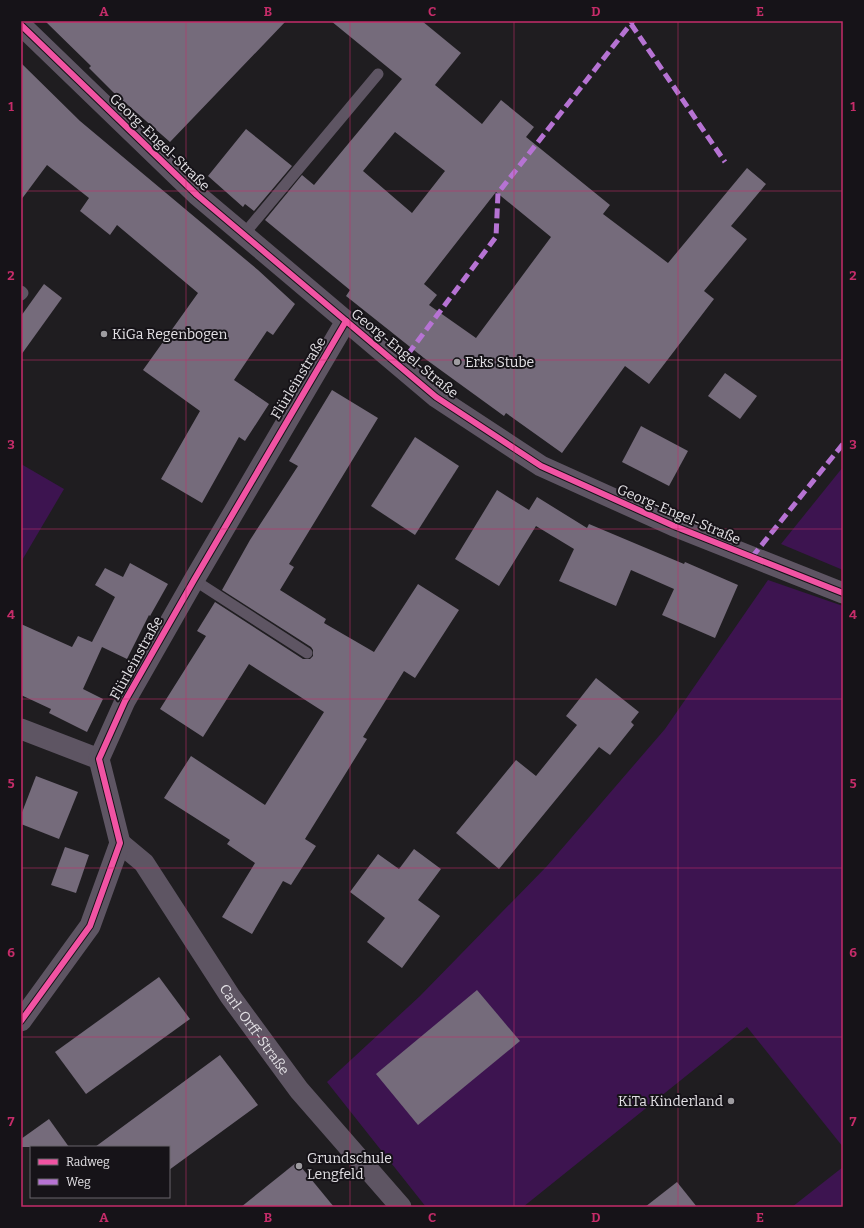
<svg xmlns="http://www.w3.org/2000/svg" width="864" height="1228" font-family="Bitter,serif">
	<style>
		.green { fill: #3d1450 }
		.building { fill: #756b7b; fill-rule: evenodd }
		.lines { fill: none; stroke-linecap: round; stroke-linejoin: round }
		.lane { stroke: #5e5563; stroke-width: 11 }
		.street { stroke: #5e5563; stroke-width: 21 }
		.quiet { stroke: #b673d3; stroke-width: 5; stroke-dasharray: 10 5; stroke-linecap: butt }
		.cycleway-casing { stroke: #161318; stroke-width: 8 }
		.cycleway { stroke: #f153a3; stroke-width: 6 }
		.grid { fill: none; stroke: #c52c69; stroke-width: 1; stroke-opacity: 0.55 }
		.poi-dot { fill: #9e9ca0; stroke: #161318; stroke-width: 1.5 }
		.labels { text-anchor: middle; stroke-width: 4; stroke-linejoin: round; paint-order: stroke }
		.street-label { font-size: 14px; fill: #e3e1e5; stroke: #161318 }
		.poi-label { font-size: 14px; fill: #e3e1e5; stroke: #161318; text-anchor: start }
		.neatline { fill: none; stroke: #c52c69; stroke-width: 1.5 }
		.grid-label { font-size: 13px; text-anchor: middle; font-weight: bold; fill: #c52c69 }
	</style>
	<rect width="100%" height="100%" fill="#1f1d20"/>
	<g class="green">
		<path d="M 21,464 L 64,489 L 21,562 Z"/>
		<path d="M 843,467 L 843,570 L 781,544 Z"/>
		<path d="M 768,580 L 843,606 L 843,1147 L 747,1027 L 523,1207 L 426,1207 L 327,1082 L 420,996 L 547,866 L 665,729 Z"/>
		<path d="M 843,1167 L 843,1207 L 792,1207 Z"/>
	</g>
	<g class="building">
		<path d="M 45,21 L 286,21 L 170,142 L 113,92 L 89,68 L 91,66 Z"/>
		<path d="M 331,21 L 422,21 L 461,53 L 435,85 L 482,124 L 501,100 L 534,127 L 526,137 L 610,205 L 603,214 L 668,263 L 747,168 L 766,184 L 731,226 L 747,239 L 704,291 L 714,299 L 649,384 L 625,366 L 562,453 L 506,413 L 504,416 L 424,358 L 346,296 L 350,290 L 265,220 L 302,175 L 314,185 L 402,79 ZM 395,132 L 445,171 L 412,213 L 363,171 ZM 496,192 L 551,237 L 476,338 L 429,305 L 437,295 L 424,284 Z"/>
		<path d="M 21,63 L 80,121 L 258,270 L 295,304 L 273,335 L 267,331 L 234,380 L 269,404 L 245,441 L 239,437 L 202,503 L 161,479 L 200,411 L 143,370 L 198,293 L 117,225 L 110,235 L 80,211 L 89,198 L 47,165 L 21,200 Z"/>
		<path d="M 246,129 L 292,166 L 254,211 L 245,204 L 243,207 L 208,176 Z"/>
		<path d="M 44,284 L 62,298 L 21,355 L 21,316 Z"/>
		<path d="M 725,373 L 757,396 L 740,419 L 708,396 Z"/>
		<path d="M 332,390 L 378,418 L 289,564 L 294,567 L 280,590 L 326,619 L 324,623 L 374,652 L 418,584 L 459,610 L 415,678 L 404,671 L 363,737 L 367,739 L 305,839 L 316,846 L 291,885 L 283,881 L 252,934 L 222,917 L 255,863 L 227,844 L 230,840 L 164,798 L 191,756 L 265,805 L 324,712 L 249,664 L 203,737 L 160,709 L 206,636 L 197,631 L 215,602 L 303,659 L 310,659 L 313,656 L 313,650 L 311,647 L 222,590 L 250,540 L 298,466 L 289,461 Z"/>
		<path d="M 641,426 L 688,451 L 669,486 L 622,462 Z"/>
		<path d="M 415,437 L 459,466 L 415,535 L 371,506 Z"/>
		<path d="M 497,490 L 529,510 L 537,497 L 587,528 L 589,524 L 684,564 L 685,562 L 738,585 L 715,638 L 662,615 L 674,589 L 631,570 L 616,606 L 559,581 L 574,549 L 536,526 L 499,586 L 455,559 Z"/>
		<path d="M 130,563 L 168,584 L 150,616 L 149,615 L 127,659 L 102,647 L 83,689 L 103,699 L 87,732 L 49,713 L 51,709 L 21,695 L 21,624 L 72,647 L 78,636 L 92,642 L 115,597 L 95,585 L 105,568 L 123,577 Z"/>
		<path d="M 596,678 L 639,712 L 631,722 L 634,725 L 610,755 L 599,747 L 499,869 L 456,833 L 516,760 L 536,776 L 577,725 L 566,716 Z"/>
		<path d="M 36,776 L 78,792 L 59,839 L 21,824 L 21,815 Z"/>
		<path d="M 65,847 L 89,855 L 76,893 L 51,885 Z"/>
		<path d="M 414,849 L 441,869 L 418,900 L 440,916 L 402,968 L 367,942 L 385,918 L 350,892 L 378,854 L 399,869 Z"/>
		<path d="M 159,977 L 190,1019 L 86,1094 L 55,1052 Z"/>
		<path d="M 477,990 L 520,1041 L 418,1125 L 376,1074 Z"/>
		<path d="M 220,1055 L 258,1105 L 169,1170 L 169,1147 L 95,1147 Z"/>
		<path d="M 49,1119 L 69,1147 L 21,1147 L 21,1139 Z"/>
		<path d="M 297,1162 L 334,1207 L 241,1207 Z"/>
		<path d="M 677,1182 L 697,1207 L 645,1207 Z"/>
	</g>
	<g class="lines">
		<g class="lane">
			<path d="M 244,234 L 378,74"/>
			<path d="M 21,291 L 23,293 L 21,295"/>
			<path d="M 194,580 L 307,653"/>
		</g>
		<g class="street">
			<path d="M 21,25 L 197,195 L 436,397 L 541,466 L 674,526 L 843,593"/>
			<path d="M 21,729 L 99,759"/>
			<path id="s1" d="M 120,843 L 144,863 L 230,996 L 299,1090 L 401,1207"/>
			<path d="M 21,1021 L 90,926 L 120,843 L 99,759 L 125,701 L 194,580 L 346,321"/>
		</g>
		<g class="quiet">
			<path d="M 631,24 L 725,162"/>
			<path d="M 399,366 L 496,237 L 498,193 L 633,21"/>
			<path d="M 752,557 L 843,444"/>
		</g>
		<g class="cycleway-casing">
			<g id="cycleway">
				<path d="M 21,25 L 197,195 L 436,397 L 541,466 L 674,526 L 843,593"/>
				<path d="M 21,1021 L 90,926 L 120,843 L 99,759 L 125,701 L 194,580 L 346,321"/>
			</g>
		</g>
		<use href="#cycleway" class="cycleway"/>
	</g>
	<path class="grid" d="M 186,21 L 186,1207M 350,21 L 350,1207M 514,21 L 514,1207M 678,21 L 678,1207M 21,191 L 843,191M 21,360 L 843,360M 21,529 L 843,529M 21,699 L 843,699M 21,868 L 843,868M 21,1037 L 843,1037"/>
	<g class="poi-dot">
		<circle cx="104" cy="334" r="4"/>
		<circle cx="457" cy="362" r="4"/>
		<circle cx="731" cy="1101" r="4"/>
		<circle cx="299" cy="1166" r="4"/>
	</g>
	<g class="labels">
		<g class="street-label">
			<text transform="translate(160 142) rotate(44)" y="5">Georg-Engel-Straße</text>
			<text transform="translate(405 353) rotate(39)" y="5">Georg-Engel-Straße</text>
			<text transform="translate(298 378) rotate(-59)" y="5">Flürleinstraße</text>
			<text transform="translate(679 514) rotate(23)" y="5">Georg-Engel-Straße</text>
			<text transform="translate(136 658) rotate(-61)" y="5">Flürleinstraße</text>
			<text dy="5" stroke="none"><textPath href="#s1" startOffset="231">Carl-Orff-Straße</textPath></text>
		</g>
		<g class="poi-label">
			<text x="112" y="339">KiGa Regenbogen</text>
			<text x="465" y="367">Erks Stube</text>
			<text x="723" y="1106" text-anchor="end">KiTa Kinderland</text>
			<text x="307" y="1163">Grundschule<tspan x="307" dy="16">Lengfeld</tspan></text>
		</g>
	</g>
	<rect width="864" height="1228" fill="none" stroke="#161318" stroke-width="44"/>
	<rect x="30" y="1146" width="140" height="52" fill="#161318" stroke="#68656a"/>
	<rect x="38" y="1159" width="20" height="6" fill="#f153a3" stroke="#68656a"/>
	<text x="66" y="1166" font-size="12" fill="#e3e1e5">Radweg</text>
	<rect x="38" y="1179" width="20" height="6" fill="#b673d3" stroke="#68656a"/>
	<text x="66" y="1186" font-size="12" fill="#e3e1e5">Weg</text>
	<rect x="22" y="22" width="820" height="1184" class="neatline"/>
	<g class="grid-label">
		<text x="104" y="16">A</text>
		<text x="268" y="16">B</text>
		<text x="432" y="16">C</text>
		<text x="596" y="16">D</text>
		<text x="760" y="16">E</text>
		<text x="11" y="111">1</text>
		<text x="853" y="111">1</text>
		<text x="11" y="280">2</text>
		<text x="853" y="280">2</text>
		<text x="11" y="449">3</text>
		<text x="853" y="449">3</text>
		<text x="11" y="619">4</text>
		<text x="853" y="619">4</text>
		<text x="11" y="788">5</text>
		<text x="853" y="788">5</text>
		<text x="11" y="957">6</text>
		<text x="853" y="957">6</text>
		<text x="11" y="1126">7</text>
		<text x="853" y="1126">7</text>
		<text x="104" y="1222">A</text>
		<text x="268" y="1222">B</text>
		<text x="432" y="1222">C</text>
		<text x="596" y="1222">D</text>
		<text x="760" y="1222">E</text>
	</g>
</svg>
